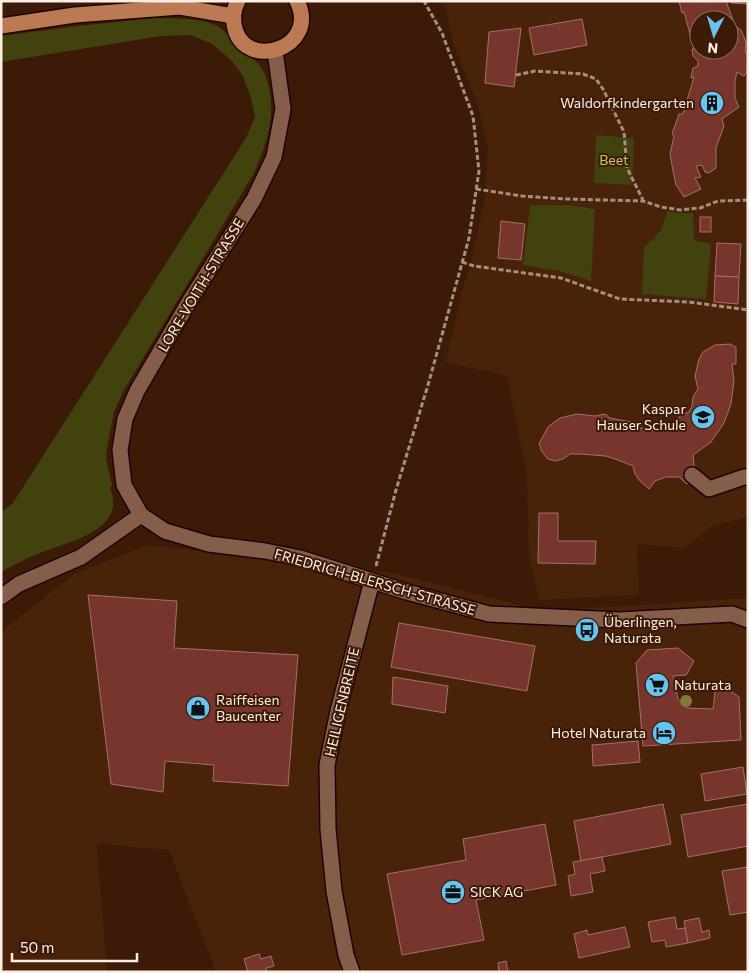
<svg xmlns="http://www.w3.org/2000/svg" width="749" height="973" font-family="Commissioner,sans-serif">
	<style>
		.built { fill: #49220a; fill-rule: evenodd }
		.green { fill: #42420f }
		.building { fill: #78352d; stroke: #a0726b; fill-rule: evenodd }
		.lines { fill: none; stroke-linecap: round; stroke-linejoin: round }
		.minor-casing { stroke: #210400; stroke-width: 18 }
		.major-casing { stroke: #210400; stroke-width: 18 }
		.path { stroke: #a58f82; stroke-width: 3; stroke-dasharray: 5 2.5; stroke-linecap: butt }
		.minor { stroke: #845e4a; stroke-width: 15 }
		.major { stroke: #bb7954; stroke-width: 15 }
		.tree { fill: #867837 }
		.labels { text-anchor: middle; stroke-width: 4; stroke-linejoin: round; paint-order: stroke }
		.poi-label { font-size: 14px; fill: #fceee7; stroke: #3b1b07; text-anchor: start }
		.park-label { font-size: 14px; fill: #c4c55f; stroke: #3b1b07 }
		.street-label { font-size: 14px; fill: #fceee7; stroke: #3b1b07 }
	</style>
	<rect width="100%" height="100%" fill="#3b1b07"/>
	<g class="built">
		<path d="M 444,1 L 748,1 L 748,517 L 712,526 L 685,548 L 637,544 L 639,595 L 539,600 L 529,556 L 527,476 L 507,376 L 446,362 L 462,290 L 471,263 L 485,196 L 488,149 L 477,102 L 453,44 ZM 699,20 L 729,20 L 729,50 L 699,50 Z"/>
		<path d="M 148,545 L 392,573 L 544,611 L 748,598 L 748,972 L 216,972 L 169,850 L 97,844 L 107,972 L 1,972 L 1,632 L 74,574 Z"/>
	</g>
	<g class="green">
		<path d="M 156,18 C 174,19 209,17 223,30 C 230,37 235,47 243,53 C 246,55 250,56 253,59 C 261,65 266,75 268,84 C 277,115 266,145 254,173 L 124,390 L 114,412 L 107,447 L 106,459 L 112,485 L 110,488 C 128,530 68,542 40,553 C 27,558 14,565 1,572 L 1,512 L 13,503 L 246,138 L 255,117 L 251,98 L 243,76 L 231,60 L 212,44 L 191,35 L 161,36 L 1,62 L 1,36 L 78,26 Z"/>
		<path d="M 596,135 L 634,138 L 632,185 L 594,183 Z"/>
		<path d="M 530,205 L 569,205 L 595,209 L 591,281 L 559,271 L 523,265 Z"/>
		<path d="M 667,211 L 678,213 L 693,213 L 694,239 L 697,241 L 711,244 L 706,299 L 642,294 L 644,247 C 659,235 663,230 667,211 Z"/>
	</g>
	<g class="building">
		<path d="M 679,1 L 726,1 L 735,26 L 741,30 L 744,37 L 746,43 L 745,52 L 748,53 L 748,70 L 744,76 L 737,72 L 735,80 L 735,98 L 739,107 L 722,119 L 724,126 L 716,148 L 716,168 L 709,173 L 705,172 L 702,165 L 696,166 L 701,177 L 695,178 L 701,189 L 684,197 L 676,185 L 673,171 L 670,154 L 674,136 L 672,134 L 679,114 L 683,114 L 694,77 L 691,78 L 693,68 L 698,66 L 698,61 L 693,56 L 692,49 L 694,49 L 684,12 L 682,13 ZM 699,20 L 729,20 L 729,50 L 699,50 Z"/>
		<path d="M 732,1 L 748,1 L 748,4 L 731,3 Z"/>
		<path d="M 582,19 L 587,45 L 534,55 L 529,28 Z"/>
		<path d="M 521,28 L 514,87 L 485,83 L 489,32 Z"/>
		<rect x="700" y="217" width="11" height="15"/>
		<path d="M 501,221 L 525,224 L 521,260 L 498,258 Z"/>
		<path d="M 717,243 L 741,244 L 739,277 L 715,276 Z"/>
		<path d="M 715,276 L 739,277 L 738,304 L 714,302 Z"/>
		<path d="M 730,344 L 736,347 L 736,364 L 732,364 L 734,381 L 731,404 L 724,423 L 711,442 L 693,455 L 694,465 L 692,475 L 687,484 L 679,477 L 666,477 L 655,481 L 649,489 L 640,481 L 635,474 L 633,466 L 618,460 L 606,456 L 580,454 L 570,454 L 563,459 L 555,461 L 548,459 L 542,452 L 539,444 L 548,427 L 560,418 L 577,414 L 595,416 L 605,414 L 610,418 L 636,423 L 640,428 L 647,428 L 653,431 L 666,428 L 671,423 L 675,423 L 681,415 L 689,412 L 692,406 L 693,397 L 698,389 L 695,376 L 699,359 L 703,352 L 715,345 Z"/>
		<path d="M 539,513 L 558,513 L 558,541 L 596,541 L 595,564 L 538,563 Z"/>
		<path d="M 88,595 L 177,601 L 174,648 L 298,655 L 288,786 L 213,781 L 214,765 L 165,761 L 163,792 L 111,784 Z"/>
		<path d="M 399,623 L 535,646 L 527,691 L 391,667 Z"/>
		<path d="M 678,648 L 694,661 L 686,675 L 673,676 L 678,699 L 687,708 L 713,709 L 715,692 L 726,688 L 739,697 L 741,740 L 643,746 L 636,663 L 647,650 Z"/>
		<path d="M 393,677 L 448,686 L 445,713 L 392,704 Z"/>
		<path d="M 638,741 L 640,762 L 593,766 L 592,745 Z"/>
		<path d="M 743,767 L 747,794 L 705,801 L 701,774 Z"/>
		<path d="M 663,804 L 671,844 L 581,861 L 574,821 Z"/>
		<path d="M 748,804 L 748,846 L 688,857 L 681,815 Z"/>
		<path d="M 545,824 L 556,885 L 476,900 L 484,940 L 402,955 L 387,874 L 466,860 L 463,839 Z"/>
		<path d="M 602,857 L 605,871 L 590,874 L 593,892 L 571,896 L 568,876 L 575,874 L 573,862 Z"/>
		<path d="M 748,867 L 748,912 L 730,915 L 722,871 Z"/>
		<path d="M 675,917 L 677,929 L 685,928 L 688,943 L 666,947 L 665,940 L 652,942 L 648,922 Z"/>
		<path d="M 699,918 L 702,932 L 709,930 L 710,938 L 688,943 L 684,921 Z"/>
		<path d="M 625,927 L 630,947 L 579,958 L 574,934 L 587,930 L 588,935 Z"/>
		<path d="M 259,954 L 261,959 L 271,956 L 274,966 L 266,968 L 267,972 L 248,972 L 244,959 Z"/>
		<path d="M 506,961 L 508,972 L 499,972 L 498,963 Z"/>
	</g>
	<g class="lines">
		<g class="minor-casing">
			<g id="minor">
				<path d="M 275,51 L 283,109 L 274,157 L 254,199 L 189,302 L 137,391 L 125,419 L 120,450 L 124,485 L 141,515 L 165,531 L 209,544 L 265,551 L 300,558 L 407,592 L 489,614 L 619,620 L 732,614 L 748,620"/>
				<path d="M 692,475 L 709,489 L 744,477 L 748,477"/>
				<path d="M 1,597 L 19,584 L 81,557 L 141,515"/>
				<path d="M 352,972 L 346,955 L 334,891 L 328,829 L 327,765 L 338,711 L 372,581"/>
			</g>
		</g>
		<g class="major-casing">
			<g id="major">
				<path d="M 238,1 C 234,8 233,16 234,24 C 241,73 321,50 297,1"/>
				<path d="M 1,26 L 75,15 L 180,7 L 233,16"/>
			</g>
		</g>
		<g class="path">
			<path d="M 516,75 L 535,71 L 583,74 L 596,79 L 603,89 L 624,132 L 627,168 L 643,200"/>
			<path d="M 476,189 L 522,196 L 567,199 L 643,201 L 661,207 L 680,210 L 700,208 L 718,201 L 748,200"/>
			<path d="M 462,262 L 474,266 L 561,278 L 620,299 L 689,302 L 748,310"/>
			<path d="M 376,566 L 396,490 L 428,385 L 469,238 L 479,171 L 473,116 L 442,33 L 424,1"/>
		</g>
		<use href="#minor" class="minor"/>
		<use href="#major" class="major"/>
	</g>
	<circle class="tree" cx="686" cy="701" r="6"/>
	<defs>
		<g id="building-disc" transform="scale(1.25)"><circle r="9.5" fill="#65c5ef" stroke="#3b1b07"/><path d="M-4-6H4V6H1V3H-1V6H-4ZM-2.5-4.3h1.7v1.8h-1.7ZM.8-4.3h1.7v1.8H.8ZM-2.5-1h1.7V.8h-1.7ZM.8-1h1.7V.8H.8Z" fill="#111"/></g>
		<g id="school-disc" transform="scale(1.25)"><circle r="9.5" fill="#65c5ef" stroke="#3b1b07"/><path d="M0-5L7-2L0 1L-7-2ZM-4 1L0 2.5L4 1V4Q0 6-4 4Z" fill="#111"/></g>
		<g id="bus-disc" transform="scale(1.25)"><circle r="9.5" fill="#65c5ef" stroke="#3b1b07"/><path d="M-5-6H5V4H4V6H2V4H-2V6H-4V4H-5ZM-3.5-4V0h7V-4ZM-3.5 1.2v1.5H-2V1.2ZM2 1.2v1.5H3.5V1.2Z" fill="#111"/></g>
		<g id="supermarket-disc" transform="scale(1.25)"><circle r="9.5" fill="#65c5ef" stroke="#3b1b07"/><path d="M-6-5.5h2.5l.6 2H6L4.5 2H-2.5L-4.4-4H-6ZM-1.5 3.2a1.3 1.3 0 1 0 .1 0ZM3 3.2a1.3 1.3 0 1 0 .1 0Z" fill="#111"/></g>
		<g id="shop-disc" transform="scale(1.25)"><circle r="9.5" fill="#65c5ef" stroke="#3b1b07"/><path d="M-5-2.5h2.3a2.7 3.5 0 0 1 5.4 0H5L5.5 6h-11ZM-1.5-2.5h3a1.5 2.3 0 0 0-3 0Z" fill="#111"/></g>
		<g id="hotel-disc" transform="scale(1.25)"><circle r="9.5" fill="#65c5ef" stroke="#3b1b07"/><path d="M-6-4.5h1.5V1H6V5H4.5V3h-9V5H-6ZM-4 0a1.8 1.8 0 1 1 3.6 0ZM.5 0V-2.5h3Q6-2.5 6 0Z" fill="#111"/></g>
		<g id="office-disc" transform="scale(1.25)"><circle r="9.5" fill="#65c5ef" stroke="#3b1b07"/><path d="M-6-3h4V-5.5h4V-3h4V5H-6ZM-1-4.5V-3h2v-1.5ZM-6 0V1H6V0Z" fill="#111"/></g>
	</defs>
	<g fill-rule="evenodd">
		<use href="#building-disc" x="712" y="103"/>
		<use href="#school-disc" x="703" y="417"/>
		<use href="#bus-disc" x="587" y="630"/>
		<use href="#supermarket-disc" x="657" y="685"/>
		<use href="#shop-disc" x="198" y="708"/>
		<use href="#hotel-disc" x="664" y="733"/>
		<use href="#office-disc" x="453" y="892"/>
	</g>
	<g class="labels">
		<g class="poi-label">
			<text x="694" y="108" text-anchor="end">Waldorfkindergarten</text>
			<text x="686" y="414" text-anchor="end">Kaspar<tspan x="686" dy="16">Hauser Schule</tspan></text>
			<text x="604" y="627">Überlingen,<tspan x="604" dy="16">Naturata</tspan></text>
			<text x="674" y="690">Naturata</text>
			<text x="216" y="705">Raiffeisen<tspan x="216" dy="16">Baucenter</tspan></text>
			<text x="646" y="738" text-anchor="end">Hotel Naturata</text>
			<text x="470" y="897">SICK AG</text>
		</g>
		<g class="park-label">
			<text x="614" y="165">Beet</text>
		</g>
		<g class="street-label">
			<text transform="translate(201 285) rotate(-59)" y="5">LORE-VOITH-STRASSE</text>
			<text transform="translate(375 582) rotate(16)" y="5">FRIEDRICH-BLERSCH-STRASSE</text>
			<text transform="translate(342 702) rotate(-77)" y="5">HEILIGENBREITE</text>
		</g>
	</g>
	<rect width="749" height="973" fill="none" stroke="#fceee7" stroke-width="5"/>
	<g transform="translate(714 35) rotate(185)"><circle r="24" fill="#3b1b07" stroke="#886f61"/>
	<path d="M0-4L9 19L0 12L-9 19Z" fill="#65c5ef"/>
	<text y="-8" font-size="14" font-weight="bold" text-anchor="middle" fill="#fceee7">N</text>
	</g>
	<path d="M12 953v8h125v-8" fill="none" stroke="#fceee7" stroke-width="2.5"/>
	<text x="20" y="953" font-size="15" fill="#fceee7" stroke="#3b1b07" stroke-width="4" paint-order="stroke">50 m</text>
</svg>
